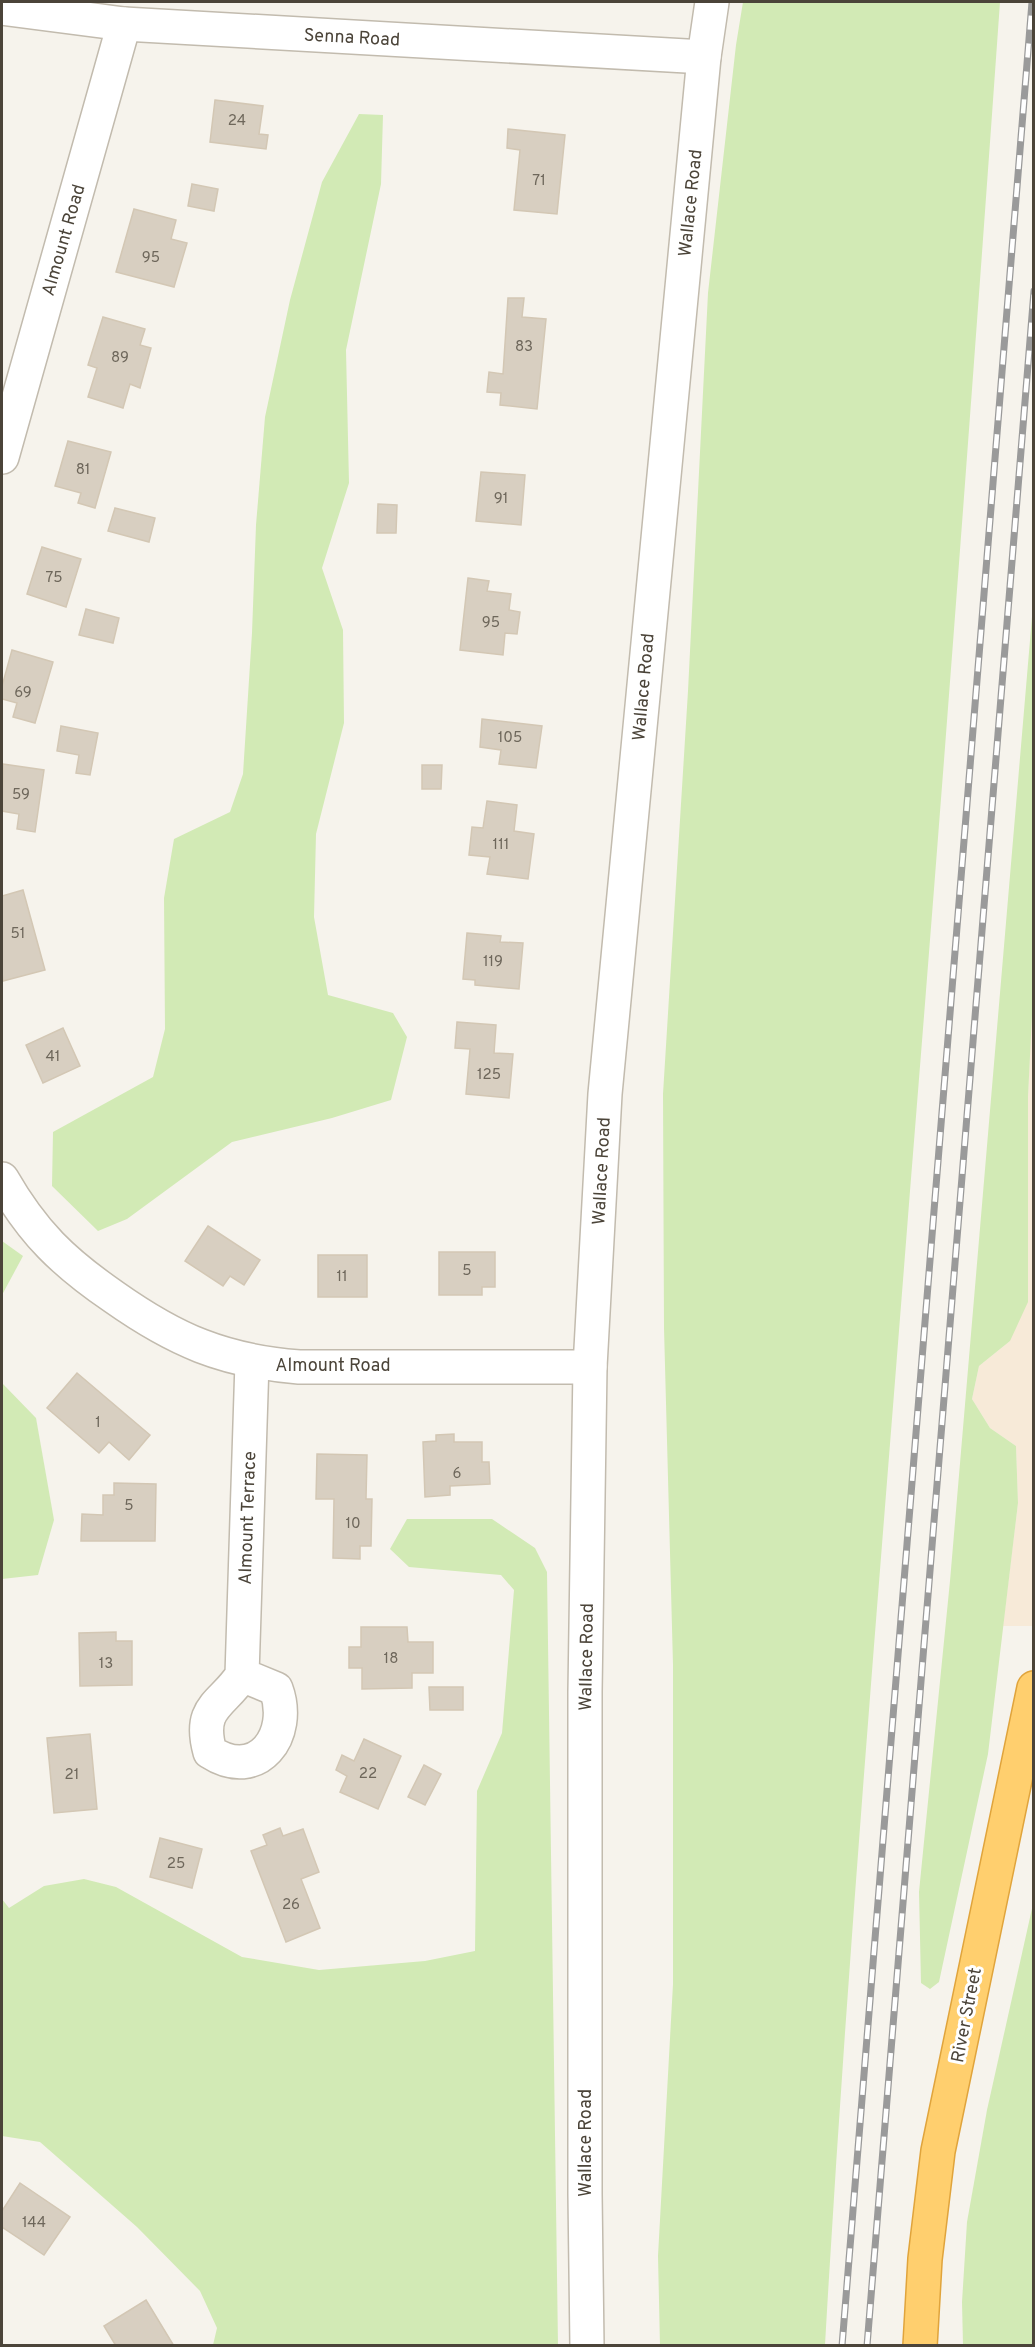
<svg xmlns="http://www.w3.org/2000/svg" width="1035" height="2347" font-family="Overpass,sans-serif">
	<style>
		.commercial { fill: #f7ead8 }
		.green { fill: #d2eab5 }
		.building { fill: #d8cfc1; stroke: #d3c7b4; stroke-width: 1.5 }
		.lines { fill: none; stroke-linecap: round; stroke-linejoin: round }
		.minor-casing { stroke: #c2bbae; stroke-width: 36 }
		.highway-casing { stroke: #e0a43c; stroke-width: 36 }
		.minor { stroke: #fff; stroke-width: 33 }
		.highway { stroke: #ffcf6e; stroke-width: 33 }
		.rail-casing { stroke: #9a9a9a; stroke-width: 7 }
		.rail { stroke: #fff; stroke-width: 4.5; stroke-dasharray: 14; stroke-linecap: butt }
		.labels { text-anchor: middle; stroke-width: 6; stroke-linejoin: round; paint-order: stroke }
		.number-label { font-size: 15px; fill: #6e675b }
		.street-label { font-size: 18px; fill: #4b4439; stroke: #fff }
	</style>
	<rect width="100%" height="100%" fill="#f6f3ec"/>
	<path class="commercial" d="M 1033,974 L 1033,1626 L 1003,1626 L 1018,1503 L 1016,1446 L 990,1428 L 972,1399 L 979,1366 L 1010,1341 L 1028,1097 Z"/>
	<g class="green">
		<path d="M 743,2 L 1000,2 C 972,398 942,795 910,1191 C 880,1576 847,1960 825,2345 L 660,2346 L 658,2256 L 673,1984 L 673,1665 L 664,1328 L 663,1094 L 688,691 L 708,293 L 736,45 Z"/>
		<path d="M 359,114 L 383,115 L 381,184 L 346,350 L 349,483 L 322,568 L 343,630 L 344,723 L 316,834 L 314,917 L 328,995 L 393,1013 L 407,1037 L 391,1100 L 332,1118 L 232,1142 L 127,1219 L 98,1231 L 52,1186 L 53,1132 L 153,1077 L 165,1029 L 164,898 L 174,839 L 230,812 L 243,774 L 252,633 L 256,525 L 265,417 L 290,300 L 322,182 Z"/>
		<path d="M 1033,605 L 1034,974 L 1028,1097 L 1028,1302 L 1010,1341 L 979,1366 L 972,1399 L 990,1428 L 1016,1446 L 1018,1503 L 988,1754 L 939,1982 L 930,1989 L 921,1983 L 919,1892 L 950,1581 Z"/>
		<path d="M 2,1241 L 23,1256 L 2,1295 Z"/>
		<path d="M 2,1383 L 36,1418 L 54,1520 L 38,1575 L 2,1579 Z"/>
		<path d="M 407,1519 L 492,1519 L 535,1548 L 547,1572 L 558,2345 L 213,2345 L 217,2328 L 200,2291 L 137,2227 L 40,2142 L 2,2136 L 2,1899 L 9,1908 L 44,1886 L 84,1879 L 116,1887 L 242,1957 L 319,1970 L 425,1961 L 475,1951 L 477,1791 L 502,1733 L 514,1590 L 501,1575 L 409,1567 L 390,1549 Z"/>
		<path d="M 1033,1904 L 1033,2345 L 963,2345 L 962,2302 L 967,2222 L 987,2110 Z"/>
	</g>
	<g class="building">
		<path d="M 215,100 L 263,106 L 259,134 L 268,135 L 266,149 L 210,142 Z"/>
		<path d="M 508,129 L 565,135 L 557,214 L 514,210 L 520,150 L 507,148 Z"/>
		<path d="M 192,184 L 218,189 L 214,211 L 188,206 Z"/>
		<path d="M 134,209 L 176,220 L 171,239 L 187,243 L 174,287 L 116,272 Z"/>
		<path d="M 508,298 L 524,298 L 522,317 L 546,319 L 537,409 L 500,405 L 501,393 L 487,392 L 489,372 L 503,374 Z"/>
		<path d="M 103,317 L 145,329 L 140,345 L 151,348 L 140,388 L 130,384 L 123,408 L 88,397 L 97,368 L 88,365 Z"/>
		<path d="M 68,441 L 111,452 L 95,508 L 78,503 L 81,493 L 55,486 Z"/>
		<path d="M 481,472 L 525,475 L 521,525 L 476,521 Z"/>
		<path d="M 378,504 L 397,505 L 396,533 L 377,533 Z"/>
		<path d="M 115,508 L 155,518 L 149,542 L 108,531 Z"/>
		<path d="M 42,547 L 81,559 L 66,607 L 27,594 Z"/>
		<path d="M 468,578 L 489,581 L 487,591 L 511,594 L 509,610 L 520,612 L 517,634 L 505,633 L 503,655 L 460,650 Z"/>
		<path d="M 86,609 L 119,618 L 113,643 L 79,635 Z"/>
		<path d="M 12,650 L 53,662 L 35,723 L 13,717 L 17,703 L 2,699 L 2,686 Z"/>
		<path d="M 482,719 L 542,726 L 536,768 L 499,764 L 501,750 L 480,747 Z"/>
		<path d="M 61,726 L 98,733 L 90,775 L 76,773 L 79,755 L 57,751 Z"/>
		<path d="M 3,764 L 44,770 L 35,832 L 17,829 L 19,814 L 2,811 Z"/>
		<path d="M 422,765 L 442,765 L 441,789 L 422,789 Z"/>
		<path d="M 487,801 L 517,805 L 514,831 L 534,834 L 528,879 L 487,874 L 490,857 L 469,855 L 472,827 L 483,828 Z"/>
		<path d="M 23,890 L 45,970 L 3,981 L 2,973 L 2,896 Z"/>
		<path d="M 467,933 L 501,936 L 500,942 L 523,943 L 519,989 L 475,985 L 475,980 L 463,979 Z"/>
		<path d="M 457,1022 L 496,1025 L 494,1053 L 513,1054 L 509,1098 L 466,1094 L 470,1049 L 455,1048 Z"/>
		<path d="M 63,1028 L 80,1066 L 43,1083 L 26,1045 Z"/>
		<path d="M 208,1226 L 260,1260 L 244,1285 L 230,1276 L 223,1286 L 185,1261 Z"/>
		<path d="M 439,1252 L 495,1252 L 495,1287 L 482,1287 L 482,1295 L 439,1295 Z"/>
		<rect x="318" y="1255" width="49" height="42"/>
		<path d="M 77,1373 L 150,1435 L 129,1460 L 109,1442 L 99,1453 L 47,1408 Z"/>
		<path d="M 454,1434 L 454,1442 L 482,1442 L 482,1462 L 489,1462 L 490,1484 L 450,1486 L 450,1495 L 425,1497 L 423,1442 L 436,1441 L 436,1435 Z"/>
		<path d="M 317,1454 L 367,1455 L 366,1499 L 372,1499 L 371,1546 L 360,1546 L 360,1559 L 333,1558 L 334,1499 L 316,1499 Z"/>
		<path d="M 114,1483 L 156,1484 L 155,1541 L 81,1541 L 82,1514 L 103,1515 L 103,1495 L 114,1495 Z"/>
		<path d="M 361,1627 L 407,1627 L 408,1642 L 433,1642 L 433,1673 L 412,1673 L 412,1688 L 362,1689 L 362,1668 L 349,1668 L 349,1647 L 361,1647 Z"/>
		<path d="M 116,1632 L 116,1641 L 132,1641 L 132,1685 L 80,1686 L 79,1633 Z"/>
		<path d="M 429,1687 L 463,1687 L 463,1710 L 430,1710 Z"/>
		<path d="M 90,1734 L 97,1809 L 54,1813 L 47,1738 Z"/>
		<path d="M 364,1739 L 401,1756 L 378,1809 L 340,1792 L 347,1776 L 336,1770 L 342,1755 L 354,1761 Z"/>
		<path d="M 424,1765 L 441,1774 L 425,1805 L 408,1797 Z"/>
		<path d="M 280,1828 L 283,1836 L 303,1829 L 319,1872 L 301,1879 L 320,1928 L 286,1942 L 251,1851 L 267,1845 L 263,1835 Z"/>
		<path d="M 160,1838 L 202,1849 L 192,1888 L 150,1877 Z"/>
		<path d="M 20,2183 L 70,2217 L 44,2255 L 2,2227 L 2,2211 Z"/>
		<path d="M 146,2300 L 174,2346 L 116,2346 L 104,2326 Z"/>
	</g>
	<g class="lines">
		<g class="minor-casing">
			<g id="minor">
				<path d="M 2,8 L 124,24 L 704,57"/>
				<path d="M 2,457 L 124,24"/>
				<path d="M 2,1179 C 33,1233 63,1262 114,1297 C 175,1340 223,1361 299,1367 L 590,1367"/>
				<path d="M 242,1675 C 223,1705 197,1706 210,1752 C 258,1783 293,1735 276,1689 L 242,1675 L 252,1362"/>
				<path d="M 587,2346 L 585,2194 L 585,1692 L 590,1367 L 605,1094 L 704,57 L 712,2"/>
			</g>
		</g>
		<g class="highway-casing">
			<path id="highway" d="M 920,2346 L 925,2259 L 938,2151 L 1034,1688"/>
		</g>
		<use href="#minor" class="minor"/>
		<use href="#highway" class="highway"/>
		<g class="rail-casing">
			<g id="rail">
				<path d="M 842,2346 L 1032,2"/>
				<path d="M 867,2346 L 1034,291"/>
			</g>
		</g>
		<use href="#rail" class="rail"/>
	</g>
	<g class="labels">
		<g class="number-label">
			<text x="237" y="125">24</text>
			<text x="539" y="185">71</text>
			<text x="151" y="262">95</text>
			<text x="524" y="351">83</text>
			<text x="120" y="362">89</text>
			<text x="83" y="474">81</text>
			<text x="501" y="503">91</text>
			<text x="54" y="582">75</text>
			<text x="491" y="627">95</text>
			<text x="23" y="697">69</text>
			<text x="510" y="742">105</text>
			<text x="21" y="799">59</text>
			<text x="501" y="849">111</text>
			<text x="18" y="938">51</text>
			<text x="493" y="966">119</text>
			<text x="53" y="1061">41</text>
			<text x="489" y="1079">125</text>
			<text x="467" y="1275">5</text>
			<text x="342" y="1281">11</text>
			<text x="98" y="1427">1</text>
			<text x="457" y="1478">6</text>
			<text x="129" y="1510">5</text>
			<text x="353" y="1528">10</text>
			<text x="391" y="1663">18</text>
			<text x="106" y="1668">13</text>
			<text x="368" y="1778">22</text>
			<text x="72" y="1779">21</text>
			<text x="176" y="1868">25</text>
			<text x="291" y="1909">26</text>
			<text x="34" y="2227">144</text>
		</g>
		<g class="street-label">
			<text transform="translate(352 37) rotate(3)" y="6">Senna Road</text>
			<text transform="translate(690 203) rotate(-84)" y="6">Wallace Road</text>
			<text transform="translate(63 240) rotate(-74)" y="6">Almount Road</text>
			<text transform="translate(643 687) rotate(-85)" y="6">Wallace Road</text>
			<text transform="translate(601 1171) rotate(-87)" y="6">Wallace Road</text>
			<text x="333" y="1371">Almount Road</text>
			<text transform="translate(247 1518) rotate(-88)" y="6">Almount Terrace</text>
			<text transform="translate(586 1657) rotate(-89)" y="6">Wallace Road</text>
			<text transform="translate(966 2015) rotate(-79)" y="6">River Street</text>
			<text transform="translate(585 2143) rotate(-90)" y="6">Wallace Road</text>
		</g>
	</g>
	<rect width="1035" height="2347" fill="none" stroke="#4b4439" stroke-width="6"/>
</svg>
